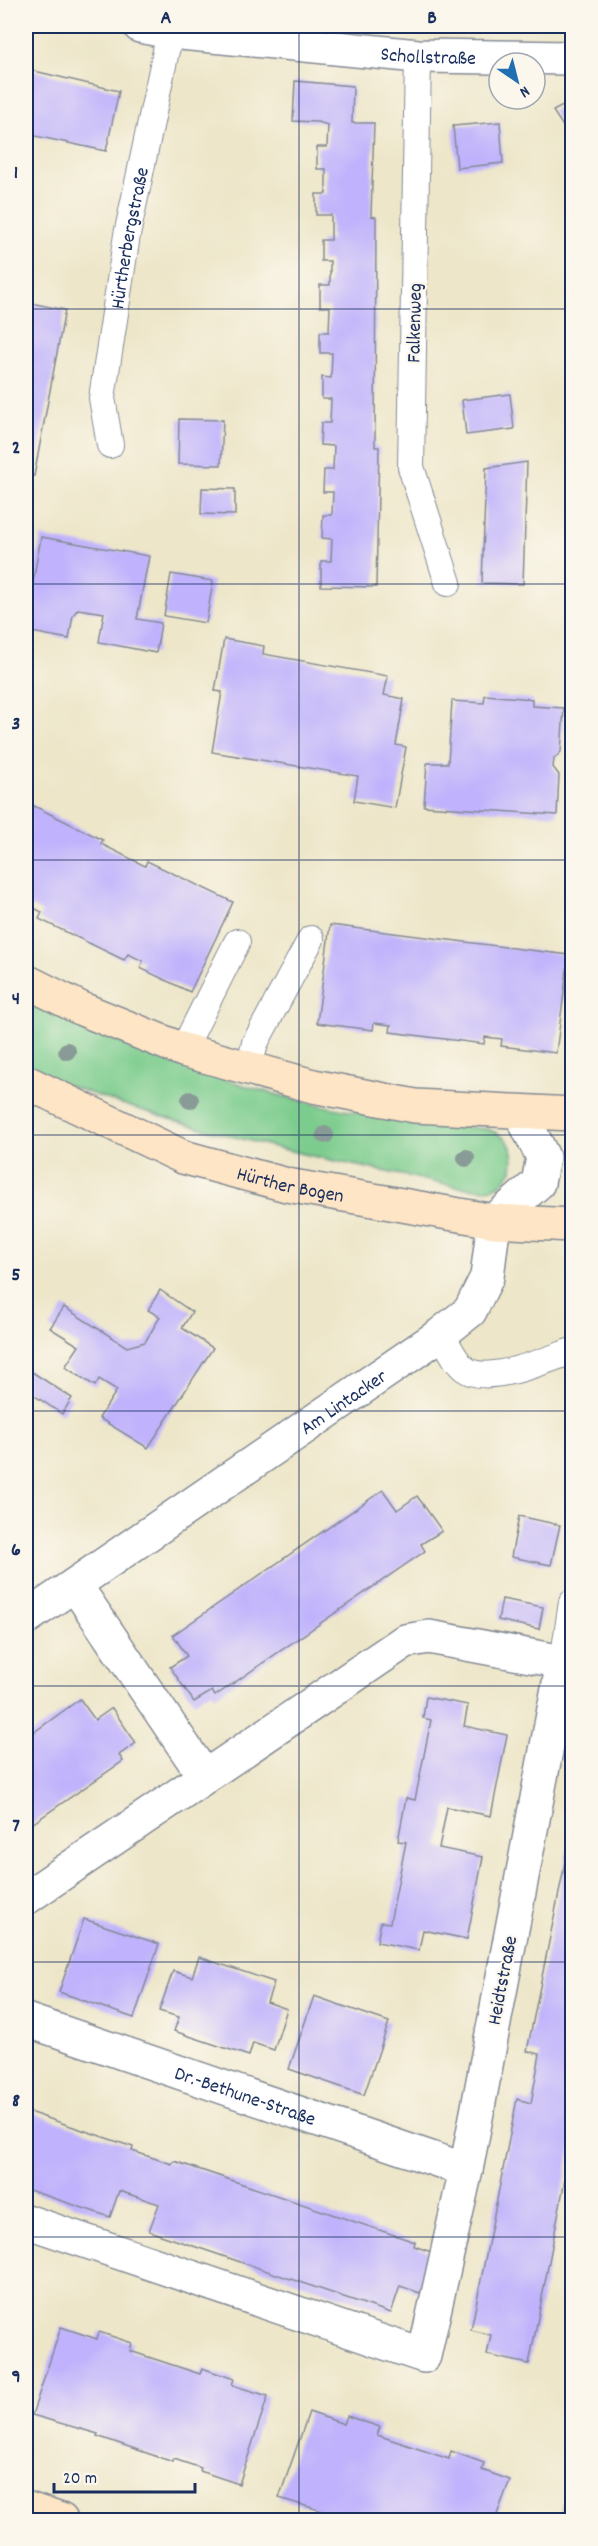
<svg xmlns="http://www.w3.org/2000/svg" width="598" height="2546" font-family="Dekko,sans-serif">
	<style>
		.green { fill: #7bcc8d; stroke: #4b7e76; stroke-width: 1.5 }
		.building { fill: #c0b2fc }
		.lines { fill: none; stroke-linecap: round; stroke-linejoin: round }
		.lane-casing { stroke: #848a94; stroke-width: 28 }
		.street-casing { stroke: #848a94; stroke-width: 36 }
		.secondary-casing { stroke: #848a94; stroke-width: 36 }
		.lane { stroke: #fff; stroke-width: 26 }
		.street { stroke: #fff; stroke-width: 33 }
		.secondary { stroke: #fde5c5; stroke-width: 33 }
		.tree { fill: #899b96 }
		.grid { fill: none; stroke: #1b2f5e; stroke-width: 1.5; stroke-opacity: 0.55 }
		.labels { text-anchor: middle; stroke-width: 4.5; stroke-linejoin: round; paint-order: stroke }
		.street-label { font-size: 20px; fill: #1b2f5e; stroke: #fbf7ec }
		.neatline { fill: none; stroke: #1b2f5e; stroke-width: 2 }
		.grid-label { font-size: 20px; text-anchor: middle; font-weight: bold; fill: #1b2f5e }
	</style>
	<rect width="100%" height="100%" fill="#fbf7ec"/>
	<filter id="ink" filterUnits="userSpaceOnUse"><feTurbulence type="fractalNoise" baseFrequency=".0167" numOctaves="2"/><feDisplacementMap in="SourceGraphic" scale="12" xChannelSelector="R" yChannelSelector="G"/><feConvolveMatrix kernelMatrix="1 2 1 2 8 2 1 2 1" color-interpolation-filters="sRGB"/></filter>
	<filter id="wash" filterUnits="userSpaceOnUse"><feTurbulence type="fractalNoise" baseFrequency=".008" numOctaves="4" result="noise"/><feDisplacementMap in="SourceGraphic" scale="24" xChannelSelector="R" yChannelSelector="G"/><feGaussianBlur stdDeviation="1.35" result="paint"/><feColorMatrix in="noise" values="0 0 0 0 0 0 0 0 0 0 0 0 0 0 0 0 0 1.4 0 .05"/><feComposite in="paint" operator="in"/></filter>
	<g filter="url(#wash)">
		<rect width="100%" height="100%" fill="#ede6c9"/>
		<g class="green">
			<path d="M 26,996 C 76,1018 125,1042 176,1062 C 272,1099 385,1123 488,1129 C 510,1138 515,1147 512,1170 C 507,1177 502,1186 493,1188 C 476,1193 426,1180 407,1176 C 277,1150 149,1119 26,1069 Z"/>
			<path d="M 572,2459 L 572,2520 L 560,2520 Z"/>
		</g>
		<g id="blocks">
			<g class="building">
				<path d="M 26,69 L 119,91 L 106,151 L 26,134 Z"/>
				<path d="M 295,81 L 353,86 L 352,123 L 374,123 L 371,216 L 376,217 L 375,447 L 379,447 L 376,587 L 321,586 L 321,561 L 331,561 L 332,539 L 322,538 L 323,515 L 332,515 L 333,492 L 323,492 L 324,470 L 333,470 L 334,446 L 320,445 L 321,423 L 330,423 L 331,399 L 322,399 L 322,377 L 331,378 L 332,353 L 320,353 L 320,332 L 329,332 L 330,307 L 320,307 L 320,285 L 330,285 L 330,261 L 321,261 L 321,240 L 331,240 L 331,215 L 316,215 L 316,194 L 326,194 L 326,169 L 317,169 L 317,147 L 327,147 L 328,125 L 318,122 L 293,121 Z"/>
				<path d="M 572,101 L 572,131 L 568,134 L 553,111 Z"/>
				<path d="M 500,122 L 503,163 L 457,168 L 453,126 Z"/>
				<path d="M 26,302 L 65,310 L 34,476 L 26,474 Z"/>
				<path d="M 510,394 L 514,429 L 466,435 L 462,400 Z"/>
				<path d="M 179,419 L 223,420 L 221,465 L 178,464 Z"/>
				<path d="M 527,462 L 523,584 L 482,583 L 486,468 Z"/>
				<path d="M 202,488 L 235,489 L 235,515 L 201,514 Z"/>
				<path d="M 41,537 L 149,556 L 137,619 L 161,623 L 156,653 L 99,642 L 104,613 L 78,609 L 73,615 L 69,639 L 26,631 L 26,597 L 30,598 Z"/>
				<path d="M 171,574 L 213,581 L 206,623 L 164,616 Z"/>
				<path d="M 224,639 L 264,646 L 263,654 L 388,676 L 384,695 L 404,699 L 396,745 L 406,747 L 395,808 L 354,801 L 358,776 L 212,752 L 222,692 L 215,691 Z"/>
				<path d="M 485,695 L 532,699 L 532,706 L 564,708 L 561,752 L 554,759 L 553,767 L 559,775 L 557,815 L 424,806 L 427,763 L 448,763 L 452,701 L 484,703 Z"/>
				<path d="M 26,802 L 103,840 L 101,844 L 145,866 L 147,861 L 233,902 L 190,992 L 140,968 L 143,961 L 128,954 L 124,960 L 39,919 L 42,912 L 26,904 Z"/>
				<path d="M 330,925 L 569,955 L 556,1053 L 501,1046 L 502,1039 L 485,1037 L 484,1044 L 390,1032 L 391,1025 L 374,1023 L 373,1030 L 317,1023 Z"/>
				<path d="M 160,1290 L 192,1312 L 182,1328 L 213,1348 L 148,1448 L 99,1418 L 117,1390 L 99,1379 L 95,1386 L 65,1367 L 79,1346 L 50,1328 L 64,1307 L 127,1347 L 145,1342 L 160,1317 L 148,1310 Z"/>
				<path d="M 26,1368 L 72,1398 L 62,1414 L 26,1390 Z"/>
				<path d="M 383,1490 L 397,1510 L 417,1496 L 442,1531 L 421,1544 L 425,1551 L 215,1696 L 212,1691 L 194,1702 L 170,1667 L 187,1656 L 173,1635 Z"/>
				<path d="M 519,1516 L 560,1525 L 551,1565 L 511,1557 Z"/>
				<path d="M 502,1599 L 543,1607 L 539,1629 L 498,1620 Z"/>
				<path d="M 426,1697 L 468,1705 L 464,1726 L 507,1735 L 491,1816 L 447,1807 L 439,1848 L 483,1857 L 467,1939 L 423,1930 L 419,1950 L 377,1942 L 381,1922 L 390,1923 L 406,1842 L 398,1841 L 406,1798 L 415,1800 L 431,1720 L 423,1718 Z"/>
				<path d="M 80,1699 L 95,1720 L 112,1708 L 136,1743 L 119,1755 L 123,1761 L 26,1828 L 26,1738 Z"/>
				<path d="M 572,1828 L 572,2144 L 529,2364 L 487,2355 L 491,2335 L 471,2330 L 517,2099 L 531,2103 L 540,2054 L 527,2051 Z"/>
				<path d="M 84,1919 L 159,1944 L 134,2018 L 59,1992 Z"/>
				<path d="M 199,1957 L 274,1982 L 267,2002 L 287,2009 L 274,2050 L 253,2043 L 249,2056 L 174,2031 L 179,2017 L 159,2011 L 173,1971 L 192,1977 Z"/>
				<path d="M 314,1996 L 389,2022 L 364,2095 L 289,2069 Z"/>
				<path d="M 26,2111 L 133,2147 L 132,2151 L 172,2164 L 174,2161 L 415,2242 L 414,2246 L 434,2253 L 420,2293 L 400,2286 L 391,2313 L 149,2231 L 159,2204 L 119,2191 L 110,2217 L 26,2189 Z"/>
				<path d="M 61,2327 L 97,2339 L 99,2332 L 132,2343 L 130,2351 L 200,2374 L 202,2368 L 234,2379 L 232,2385 L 268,2396 L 239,2484 L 200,2471 L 201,2468 L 174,2459 L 173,2462 L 97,2436 L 98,2434 L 32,2415 Z"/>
				<path d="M 309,2412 L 344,2424 L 347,2416 L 380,2427 L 377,2435 L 449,2459 L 451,2451 L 484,2463 L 482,2470 L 510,2480 L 495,2520 L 346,2520 L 346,2518 L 279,2498 Z"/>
			</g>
		</g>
	</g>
	<g filter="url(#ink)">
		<use href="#blocks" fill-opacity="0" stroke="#848a94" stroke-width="1.5"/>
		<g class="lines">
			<g class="lane-casing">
				<g id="lane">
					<path d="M 418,56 L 411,467 L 448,583"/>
					<path id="s1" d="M 110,445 L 102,398 L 127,235 L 170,32"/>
					<path d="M 183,1050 L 237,942"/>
					<path d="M 249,1068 L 255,1043 L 311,939"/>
					<path d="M 441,1334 C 448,1344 455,1362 465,1369 C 487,1386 549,1359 572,1351"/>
					<path d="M 563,1662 L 572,1602"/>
				</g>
			</g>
			<g class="street-casing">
				<g id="street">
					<path id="s2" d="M 140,26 L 170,32 L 418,56 L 572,58"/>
					<path d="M 75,1585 L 204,1776"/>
					<path id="s3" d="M 26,1618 L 441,1334 L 470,1311 L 487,1277 L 494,1221 L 538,1183 L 543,1157 L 520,1112"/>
					<path d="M 26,1898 L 405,1641 L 429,1637 L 563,1662 L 466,2170 L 424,2356 L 26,2221"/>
					<path id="s4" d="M 26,2020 L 466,2170"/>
				</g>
			</g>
			<g class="secondary-casing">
				<g id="secondary">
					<path d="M 26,981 L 82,1009 L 183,1050 L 313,1086 L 415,1106 L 572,1114"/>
					<path id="s5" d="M 26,1082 L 183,1157 L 287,1185 L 494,1221 L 572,1225"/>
					<path d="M 26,2508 L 61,2520"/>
				</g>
			</g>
			<use href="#lane" class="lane"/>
			<use href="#street" class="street"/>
			<use href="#secondary" class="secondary"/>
		</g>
		<g class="tree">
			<circle cx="67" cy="1051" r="9"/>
			<circle cx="190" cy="1100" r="9"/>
			<circle cx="325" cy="1135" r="9"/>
			<circle cx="466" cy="1158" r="9"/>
		</g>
	</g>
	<path class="grid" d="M 299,26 L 299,2520M 26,309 L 572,309M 26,584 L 572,584M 26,860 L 572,860M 26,1135 L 572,1135M 26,1411 L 572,1411M 26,1686 L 572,1686M 26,1962 L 572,1962M 26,2237 L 572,2237"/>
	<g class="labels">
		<g class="street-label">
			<text dy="7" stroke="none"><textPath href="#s2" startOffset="290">Schollstraße</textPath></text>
			<text dy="7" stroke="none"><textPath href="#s1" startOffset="210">Hürtherbergstraße</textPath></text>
			<text transform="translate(413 323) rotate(-89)" y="7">Falkenweg</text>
			<text dy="7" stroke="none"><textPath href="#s5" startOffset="285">Hürther Bogen</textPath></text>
			<text dy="7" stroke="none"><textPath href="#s3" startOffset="384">Am Lintacker</textPath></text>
			<text transform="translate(501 1980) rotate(-79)" y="7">Heidtstraße</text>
			<text dy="7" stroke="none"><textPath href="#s4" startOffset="232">Dr.-Bethune-Straße</textPath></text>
		</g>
	</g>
	<rect width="598" height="2546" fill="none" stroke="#fbf7ec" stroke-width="66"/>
	<g transform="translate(517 81) rotate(145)"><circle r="28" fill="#fbf7ec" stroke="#a1a7b3" stroke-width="1.5"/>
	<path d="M0-4.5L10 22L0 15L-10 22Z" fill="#1f6fb2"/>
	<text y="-9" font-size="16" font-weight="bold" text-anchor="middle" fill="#1b2f5e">N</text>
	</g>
	<path d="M54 2483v9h141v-9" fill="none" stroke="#1b2f5e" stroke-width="3"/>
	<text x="63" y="2483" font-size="18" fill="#1b2f5e" stroke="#fbf7ec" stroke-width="4.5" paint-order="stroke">20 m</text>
	<rect x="33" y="33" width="532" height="2480" class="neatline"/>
	<g class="grid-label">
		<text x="166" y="23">A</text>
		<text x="432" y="23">B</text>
		<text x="16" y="178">1</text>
		<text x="16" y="453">2</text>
		<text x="16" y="729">3</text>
		<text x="16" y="1004">4</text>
		<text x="16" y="1280">5</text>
		<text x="16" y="1555">6</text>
		<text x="16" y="1831">7</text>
		<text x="16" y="2106">8</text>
		<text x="16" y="2382">9</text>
	</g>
</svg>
